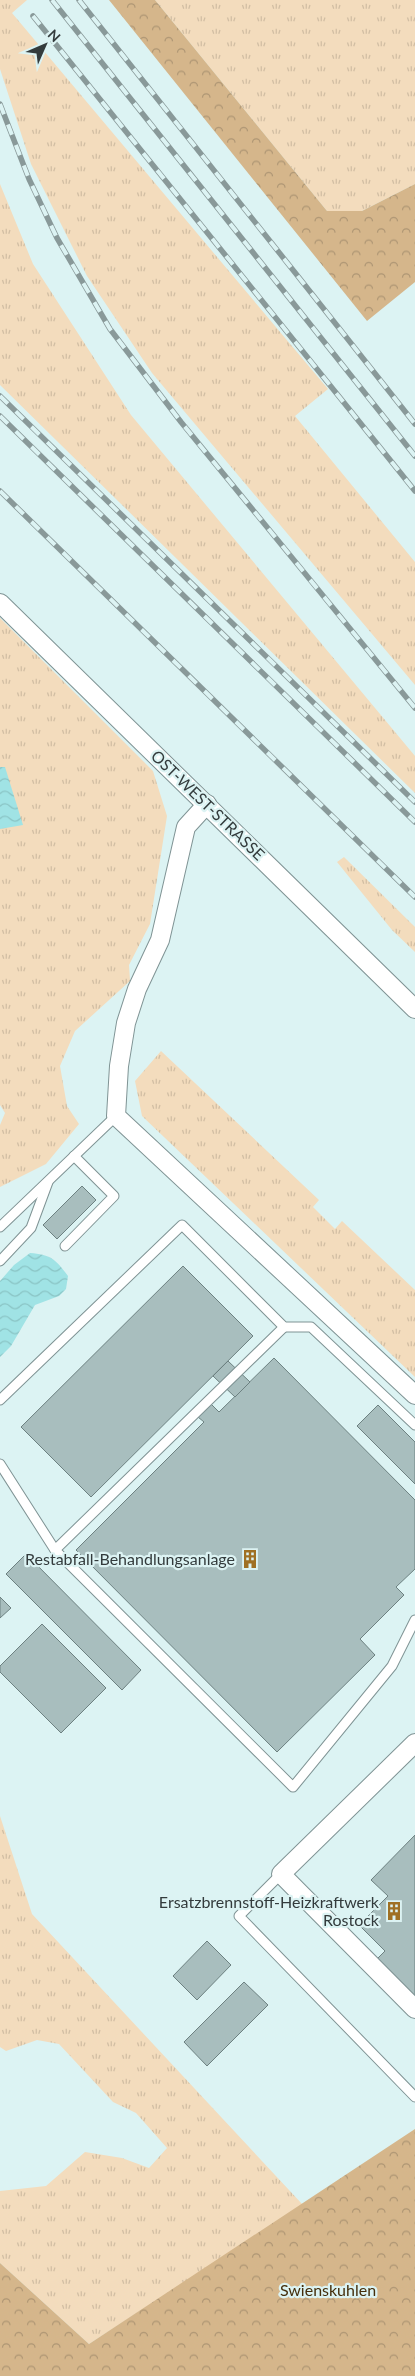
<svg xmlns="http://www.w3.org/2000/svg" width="415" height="2376" font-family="Lato,sans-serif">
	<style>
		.grass { fill: url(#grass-tufts) }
		.forest { fill: url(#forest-crowns) }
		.water { fill: url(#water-waves) }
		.building { fill: #a8bebe; stroke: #6d8181 }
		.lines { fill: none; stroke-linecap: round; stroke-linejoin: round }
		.service-casing { stroke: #7f9394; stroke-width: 11 }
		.minor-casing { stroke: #7f9394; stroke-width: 20 }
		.service { stroke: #fff; stroke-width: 9 }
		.minor { stroke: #fff; stroke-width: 18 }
		.rail-casing { stroke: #899999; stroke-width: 5.5 }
		.rail { stroke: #dcf3f3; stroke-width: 4; stroke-dasharray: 11; stroke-linecap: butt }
		.labels { text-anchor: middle; stroke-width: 4.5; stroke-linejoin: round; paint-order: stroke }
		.street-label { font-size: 16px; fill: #333b3c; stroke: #dcf3f3 }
		.poi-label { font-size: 16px; fill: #333b3c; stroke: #dcf3f3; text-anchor: end }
		.park-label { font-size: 16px; fill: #442e0b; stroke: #dcf3f3 }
	</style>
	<defs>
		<pattern id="grass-tufts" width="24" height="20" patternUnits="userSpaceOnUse" patternTransform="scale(1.25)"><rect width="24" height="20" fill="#f3dcbd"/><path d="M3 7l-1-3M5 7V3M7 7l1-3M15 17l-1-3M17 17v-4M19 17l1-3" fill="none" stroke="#d1bea3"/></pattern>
		<pattern id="forest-crowns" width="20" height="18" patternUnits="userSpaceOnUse" patternTransform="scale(1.25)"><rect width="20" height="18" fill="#d5b68b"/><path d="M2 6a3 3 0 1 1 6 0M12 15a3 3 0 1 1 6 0" fill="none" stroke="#ad9573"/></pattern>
		<pattern id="water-waves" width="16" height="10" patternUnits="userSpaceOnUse" patternTransform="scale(1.25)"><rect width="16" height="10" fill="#a0e3e5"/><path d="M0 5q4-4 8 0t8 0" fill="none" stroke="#8ac4c5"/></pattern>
	</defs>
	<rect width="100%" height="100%" fill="#dcf3f3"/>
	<g class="grass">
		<path d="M 0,0 L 27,0 L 12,13 L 328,389 L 295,416 L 415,562 L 415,685 L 152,373 L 87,276 L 31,164 L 0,69 Z"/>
		<path d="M 155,0 L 415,0 L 415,184 L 362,211 L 327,211 Z"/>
		<path d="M 0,184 L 33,264 L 131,415 L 415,756 L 415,793 L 0,385 Z"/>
		<path d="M 0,618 L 153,771 L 167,816 L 150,924 L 129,965 L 130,981 L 75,1031 L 60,1066 L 67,1106 L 79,1124 L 46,1164 L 0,1187 L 0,1125 L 5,1113 L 0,1105 Z"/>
		<path d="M 344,857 L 415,927 L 415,952 L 392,930 L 337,862 Z"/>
		<path d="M 161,1051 L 319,1200 L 313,1207 L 335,1229 L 342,1221 L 415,1290 L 415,1377 L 142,1116 L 135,1081 Z"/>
		<path d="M 0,1816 L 32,1914 L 303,2205 L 89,2344 L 0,2263 L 0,2191 L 46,2186 L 85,2152 L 122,2158 L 149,2168 L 167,2148 L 136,2113 L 113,2102 L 59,2044 L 37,2040 L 6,2051 L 0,2047 Z"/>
	</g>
	<g class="forest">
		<path d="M 109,0 L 155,0 L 327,211 L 362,211 L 415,184 L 415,282 L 367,321 Z"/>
		<path d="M 415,2129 L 415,2376 L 0,2376 L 0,2263 L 89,2344 Z"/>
	</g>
	<g class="water">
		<path d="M 0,767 L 5,767 L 23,825 L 0,829 Z"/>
		<path d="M 30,1253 C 52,1255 55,1259 68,1276 L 66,1289 L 59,1296 L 35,1305 L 11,1346 L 0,1357 L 0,1281 L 14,1265 Z"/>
	</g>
	<g class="building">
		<path d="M 82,1186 L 96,1200 L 57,1239 L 43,1225 Z"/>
		<path d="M 183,1266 L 253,1336 L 91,1497 L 21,1427 Z"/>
		<path d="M 274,1358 L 415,1500 L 415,1569 L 396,1587 L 404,1595 L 360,1639 L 375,1655 L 277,1752 L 76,1550 L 204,1422 L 198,1417 L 211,1404 L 219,1412 Z"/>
		<path d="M 228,1361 L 250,1382 L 235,1397 L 213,1376 Z"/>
		<path d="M 378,1405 L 415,1442 L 415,1484 L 357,1426 Z"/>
		<path d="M 26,1554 L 141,1670 L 122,1690 L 6,1574 Z"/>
		<path d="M 0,1597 L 11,1608 L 0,1618 Z"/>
		<path d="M 42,1624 L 106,1688 L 61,1733 L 0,1672 L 0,1666 Z"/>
		<path d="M 415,1835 L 415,1998 L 376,1960 L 385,1951 L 359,1925 L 388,1896 L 371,1880 Z"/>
		<path d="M 207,1941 L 231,1965 L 197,2000 L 173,1976 Z"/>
		<path d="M 244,1982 L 268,2005 L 207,2066 L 184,2042 Z"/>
	</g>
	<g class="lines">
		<g class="service-casing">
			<g id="service">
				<path d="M 0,1227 L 116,1116"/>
				<path d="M 65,1246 L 114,1196 L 74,1156"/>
				<path d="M 0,1261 L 31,1228 L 48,1182"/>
				<path d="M 0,1400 L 182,1225 L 284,1327 L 311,1327 L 415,1425"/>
				<path d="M 0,1464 L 55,1550 L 293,1787 L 392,1666 L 415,1620"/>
				<path d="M 55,1550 L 284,1327"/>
				<path d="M 281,1874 L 239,1916 L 415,2097"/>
			</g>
		</g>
		<g class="minor-casing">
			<g id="minor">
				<path d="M 0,603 L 415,1009"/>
				<path d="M 207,804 L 186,827 L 160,940 L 137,989 L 126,1023 L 119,1066 L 116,1116 L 415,1395"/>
				<path d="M 415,1743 L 281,1874 L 415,2009"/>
			</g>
		</g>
		<use href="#service" class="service"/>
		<use href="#minor" class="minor"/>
		<g class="rail-casing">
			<g id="rail">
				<path d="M 52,0 L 415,456"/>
				<path d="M 79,0 L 415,424"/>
				<path d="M 33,16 L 415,491"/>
				<path d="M 0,104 L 29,179 L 57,238 L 110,329 L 181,422 L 415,708"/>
				<path d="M 0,396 L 415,802"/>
				<path d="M 0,416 L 415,822"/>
				<path d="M 0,491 L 415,897"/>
			</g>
		</g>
		<use href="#rail" class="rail"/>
	</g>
	<defs>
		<g id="building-bare" transform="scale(1.5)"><path d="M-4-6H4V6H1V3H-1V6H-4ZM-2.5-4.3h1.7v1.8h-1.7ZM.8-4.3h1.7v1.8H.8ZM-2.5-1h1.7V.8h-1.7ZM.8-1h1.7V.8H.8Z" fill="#9f7023" stroke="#dcf3f3" stroke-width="2.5" paint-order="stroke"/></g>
	</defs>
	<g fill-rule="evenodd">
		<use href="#building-bare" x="250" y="1559"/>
		<use href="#building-bare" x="394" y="1911"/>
	</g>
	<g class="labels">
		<g class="street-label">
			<text transform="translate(208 805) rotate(44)" y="6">OST-WEST-STRASSE</text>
		</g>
		<g class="poi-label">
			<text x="235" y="1565">Restabfall-Behandlungsanlage</text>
			<text x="379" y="1908">Ersatzbrennstoff-Heizkraftwerk<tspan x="379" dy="18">Rostock</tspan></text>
		</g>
		<g class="park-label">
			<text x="328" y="2296">Swienskuhlen</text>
		</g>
	</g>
	<g transform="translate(45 45) rotate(45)" stroke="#dcf3f3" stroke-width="4" paint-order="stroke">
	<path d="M0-4L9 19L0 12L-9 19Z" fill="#333b3c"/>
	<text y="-8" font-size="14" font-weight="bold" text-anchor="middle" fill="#333b3c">N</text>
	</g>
</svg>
